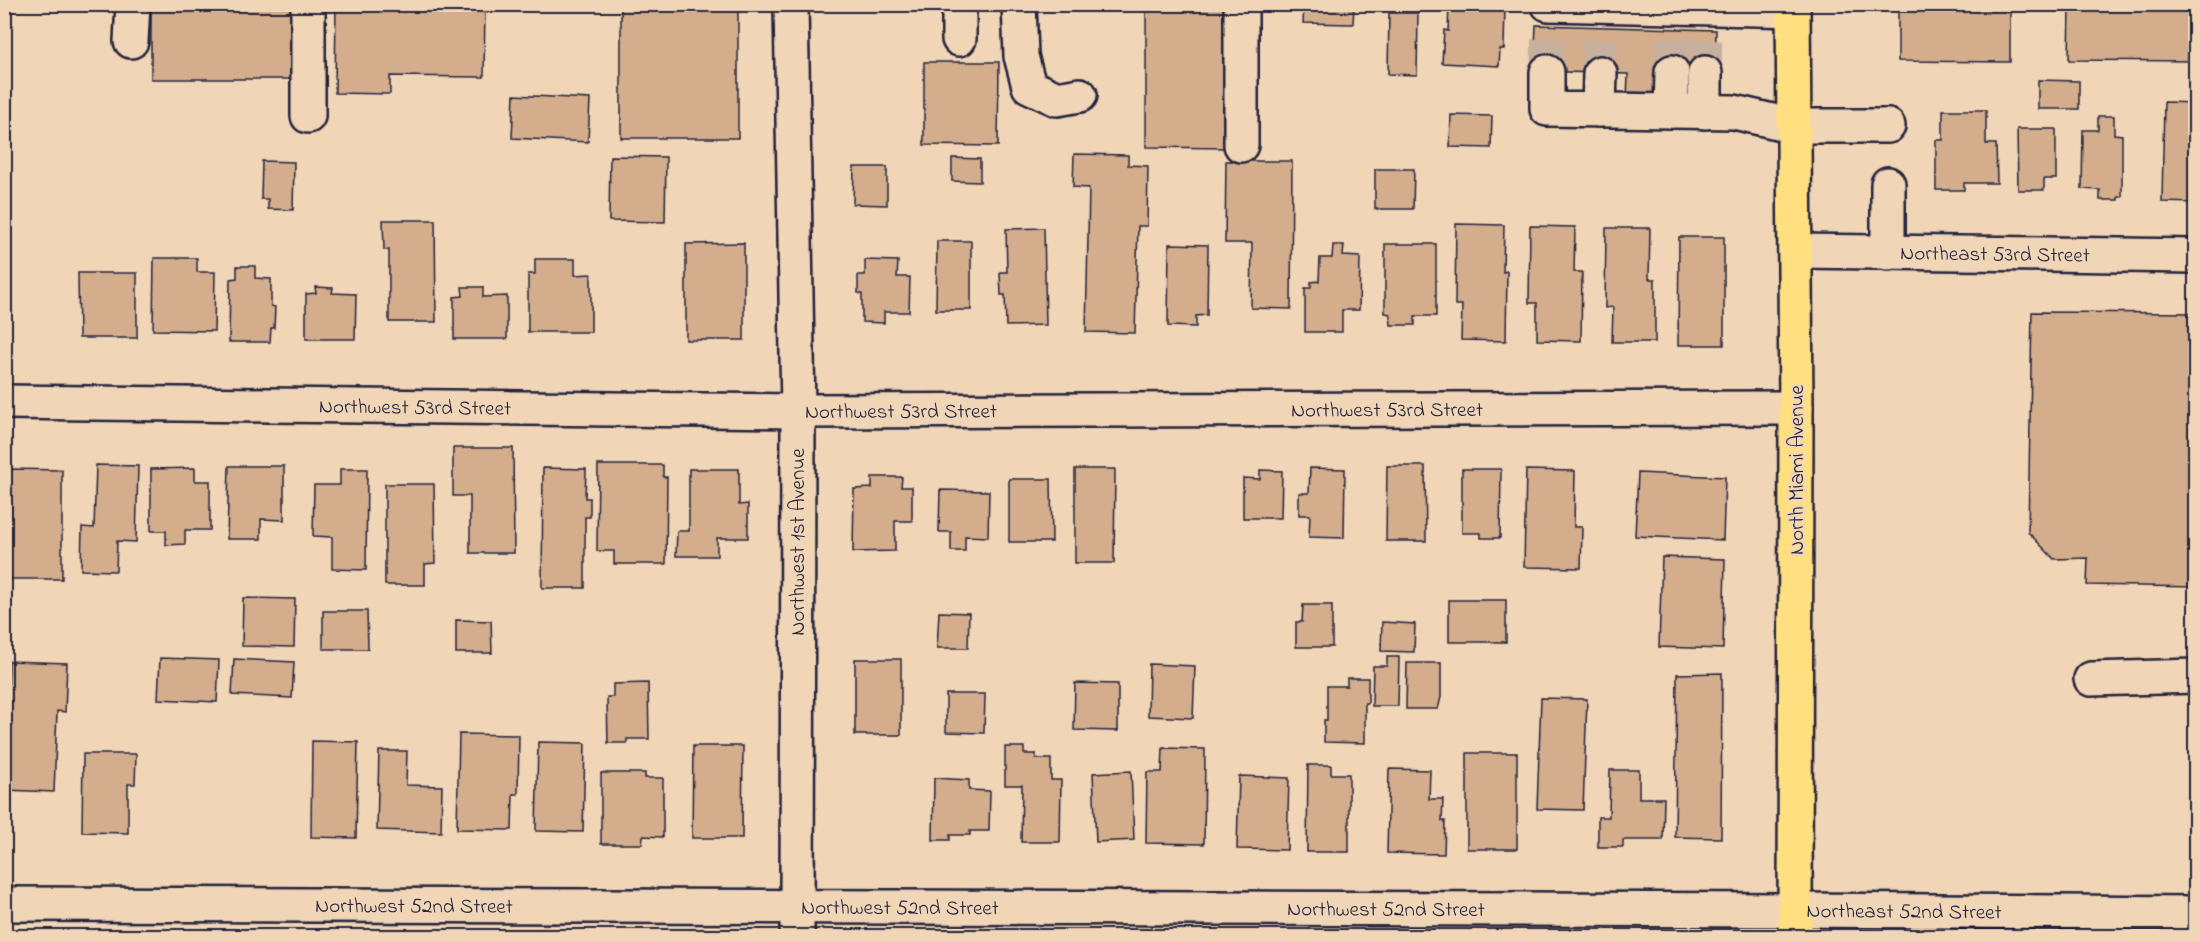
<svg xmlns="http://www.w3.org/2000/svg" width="2200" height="941" font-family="'Indie Flower',sans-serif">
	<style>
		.building { fill: #d4ad8d; stroke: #22223b; stroke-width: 1.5 }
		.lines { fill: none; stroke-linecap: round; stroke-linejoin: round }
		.minor-tunnel { stroke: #c7b19e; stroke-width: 33; stroke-dasharray: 33 16; stroke-linecap: butt }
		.minor-casing { stroke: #22223b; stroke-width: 38 }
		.major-casing { stroke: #22223b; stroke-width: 38 }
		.minor { stroke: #f0d5b7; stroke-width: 33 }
		.major { stroke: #ffdf80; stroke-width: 33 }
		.labels { text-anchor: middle; stroke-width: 4.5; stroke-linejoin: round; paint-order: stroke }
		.street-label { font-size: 21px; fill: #22223b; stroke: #f0d5b7 }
	</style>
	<rect width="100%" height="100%" fill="#f0d5b7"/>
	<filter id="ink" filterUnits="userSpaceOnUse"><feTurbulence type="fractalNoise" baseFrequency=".0167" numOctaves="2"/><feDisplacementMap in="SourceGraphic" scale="12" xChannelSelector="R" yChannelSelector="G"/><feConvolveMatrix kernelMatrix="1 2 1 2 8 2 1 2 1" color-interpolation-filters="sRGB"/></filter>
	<g filter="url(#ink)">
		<g class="building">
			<rect x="151" y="4" width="145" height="75"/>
			<path d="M 336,4 L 485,4 L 484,77 L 390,76 L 390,94 L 335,93 Z"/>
			<rect x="621" y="4" width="117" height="134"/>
			<path d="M 1146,4 L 1230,4 L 1230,148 L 1146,147 Z"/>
			<path d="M 1304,4 L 1354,4 L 1353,24 L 1303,23 Z"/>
			<path d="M 1449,4 L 1505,4 L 1504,49 L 1500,49 L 1499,66 L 1442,63 L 1444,30 L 1448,31 Z"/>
			<path d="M 2070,4 L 2196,4 L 2196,61 L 2069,60 Z"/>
			<path d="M 1898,9 L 2010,10 L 2010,62 L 1898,61 Z"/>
			<path d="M 1389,13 L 1418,13 L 1417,75 L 1388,74 Z"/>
			<path d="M 1536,25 L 1716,30 L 1715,74 L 1672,72 L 1662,100 L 1627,99 L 1628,74 L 1534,71 Z"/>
			<path d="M 924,62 L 999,62 L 998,146 L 924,145 Z"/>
			<path d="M 2038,80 L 2079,81 L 2079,109 L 2038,109 Z"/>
			<path d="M 514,95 L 590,99 L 588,142 L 512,138 Z"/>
			<path d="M 2164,102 L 2196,103 L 2196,203 L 2162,202 Z"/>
			<path d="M 1943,110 L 1986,110 L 1986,144 L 1996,144 L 1997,183 L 1964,183 L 1964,190 L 1936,190 L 1936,140 L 1943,140 Z"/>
			<path d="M 1451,115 L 1492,116 L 1491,148 L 1450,147 Z"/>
			<path d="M 2098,116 L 2114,116 L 2114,134 L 2122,135 L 2122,197 L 2118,197 L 2118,200 L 2100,200 L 2100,190 L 2082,189 L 2083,130 L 2098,130 Z"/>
			<path d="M 2017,129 L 2056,129 L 2056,179 L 2044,179 L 2044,190 L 2018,190 Z"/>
			<path d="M 1074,154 L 1128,155 L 1128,165 L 1148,166 L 1147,226 L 1138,226 L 1135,333 L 1086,332 L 1089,188 L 1073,187 Z"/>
			<path d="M 610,156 L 666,157 L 665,222 L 609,221 Z"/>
			<path d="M 952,158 L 980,159 L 980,182 L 952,181 Z"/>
			<path d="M 262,161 L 294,162 L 293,210 L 268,209 L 268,199 L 261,199 Z"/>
			<path d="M 1226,161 L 1292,161 L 1291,309 L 1251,308 L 1252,243 L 1225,243 Z"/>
			<path d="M 854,167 L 887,167 L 887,205 L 853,204 Z"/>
			<path d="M 1375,169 L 1414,169 L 1413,209 L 1375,209 Z"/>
			<path d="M 383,220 L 435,220 L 436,322 L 389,322 L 389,250 L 384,250 Z"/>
			<path d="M 1456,224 L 1504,225 L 1503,272 L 1507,271 L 1506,341 L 1461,340 L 1462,305 L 1455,305 Z"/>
			<path d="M 1530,226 L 1575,227 L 1574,272 L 1582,272 L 1581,341 L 1537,340 L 1537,303 L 1529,303 Z"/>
			<path d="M 1044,228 L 1046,325 L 1006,326 L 1005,295 L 1001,295 L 1000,272 L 1007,272 L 1006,229 Z"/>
			<path d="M 1606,228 L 1650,228 L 1649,279 L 1655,279 L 1655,342 L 1612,342 L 1613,307 L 1605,308 Z"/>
			<path d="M 1679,237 L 1724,237 L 1724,345 L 1678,345 Z"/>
			<path d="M 937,241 L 971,241 L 971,310 L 936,310 Z"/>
			<path d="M 744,243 L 744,340 L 686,340 L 686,244 Z"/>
			<path d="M 1169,244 L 1208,245 L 1207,315 L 1196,316 L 1196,327 L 1168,326 Z"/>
			<path d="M 1385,244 L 1436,244 L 1436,316 L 1415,316 L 1415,325 L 1391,325 L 1390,314 L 1385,313 Z"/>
			<path d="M 1333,245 L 1344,245 L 1343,256 L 1360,257 L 1359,310 L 1342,310 L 1342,332 L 1305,332 L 1305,288 L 1311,288 L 1311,282 L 1319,281 L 1320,258 L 1332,258 Z"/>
			<path d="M 154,258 L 197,258 L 197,272 L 215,272 L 214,331 L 153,330 Z"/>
			<path d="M 535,259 L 575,259 L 575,275 L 591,274 L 591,332 L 528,332 L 528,274 L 535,274 Z"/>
			<path d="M 865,260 L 898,261 L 897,277 L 910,277 L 909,312 L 884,312 L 884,323 L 862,322 L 862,294 L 858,293 L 858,275 L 865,275 Z"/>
			<path d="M 237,266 L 255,266 L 255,278 L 271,279 L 271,306 L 275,307 L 274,328 L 271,328 L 270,342 L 229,342 L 230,279 L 237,278 Z"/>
			<path d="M 78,273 L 137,273 L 137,338 L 79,338 Z"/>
			<path d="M 315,287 L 333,288 L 332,293 L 356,294 L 355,339 L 306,339 L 306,294 L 316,293 Z"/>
			<path d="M 462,287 L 483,287 L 483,297 L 507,296 L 507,339 L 454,339 L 454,297 L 463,296 Z"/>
			<path d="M 2032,312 L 2196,313 L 2196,587 L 2087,585 L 2088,558 L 2054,559 L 2028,532 Z"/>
			<path d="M 453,448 L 513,448 L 514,553 L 470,553 L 470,496 L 453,496 Z"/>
			<path d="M 96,465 L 138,466 L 136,542 L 117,541 L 116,571 L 81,570 L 82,527 L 94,528 Z"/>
			<path d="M 598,465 L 663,465 L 663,477 L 667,477 L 666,564 L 614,564 L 614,551 L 597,551 Z"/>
			<path d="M 229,466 L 284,466 L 284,520 L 261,519 L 261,539 L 227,539 Z"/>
			<path d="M 1387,466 L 1425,466 L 1426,541 L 1386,541 Z"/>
			<path d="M 195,468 L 195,481 L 210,481 L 210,530 L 185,530 L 185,544 L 166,545 L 166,531 L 151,531 L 151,469 Z"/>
			<path d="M 543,468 L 586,469 L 585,498 L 590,498 L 590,517 L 585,517 L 585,588 L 542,588 Z"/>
			<path d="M 1310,468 L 1345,469 L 1344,538 L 1309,537 L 1310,515 L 1299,515 L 1299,493 L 1309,493 Z"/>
			<path d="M 8,469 L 62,470 L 62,579 L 7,579 Z"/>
			<path d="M 340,469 L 367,469 L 366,570 L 332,569 L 332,537 L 313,536 L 314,485 L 340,485 Z"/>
			<path d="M 689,469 L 739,469 L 739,505 L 748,504 L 748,538 L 717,538 L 717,556 L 676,556 L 677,531 L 689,531 Z"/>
			<path d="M 1075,469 L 1115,469 L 1114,563 L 1075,563 Z"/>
			<path d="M 1462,469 L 1501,469 L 1500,538 L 1481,538 L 1481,533 L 1462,533 Z"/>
			<path d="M 1260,470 L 1282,471 L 1281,518 L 1243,518 L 1243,478 L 1260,479 Z"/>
			<path d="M 1526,470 L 1575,471 L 1574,527 L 1582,527 L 1581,568 L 1524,567 Z"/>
			<path d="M 1638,473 L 1725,477 L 1723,540 L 1635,536 Z"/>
			<path d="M 872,477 L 902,477 L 901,487 L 912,487 L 912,521 L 895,521 L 895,551 L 853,552 L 854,489 L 872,488 Z"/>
			<path d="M 1009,479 L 1051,479 L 1052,542 L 1009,542 Z"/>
			<path d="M 385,484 L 434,484 L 435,563 L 425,564 L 425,585 L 385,585 Z"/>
			<path d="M 940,490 L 989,491 L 988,537 L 965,536 L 965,551 L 951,551 L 951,532 L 939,532 Z"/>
			<path d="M 1662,557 L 1725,559 L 1723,649 L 1659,647 Z"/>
			<path d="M 243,598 L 295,599 L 294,647 L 242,646 Z"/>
			<rect x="1449" y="600" width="57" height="42"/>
			<path d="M 1303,605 L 1332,605 L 1332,647 L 1296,647 L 1296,622 L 1302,622 Z"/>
			<path d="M 323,611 L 367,611 L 368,649 L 323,649 Z"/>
			<path d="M 939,612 L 969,613 L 968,648 L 937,648 Z"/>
			<path d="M 456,620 L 491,621 L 492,653 L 456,653 Z"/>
			<path d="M 1382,622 L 1415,624 L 1414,652 L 1381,651 Z"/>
			<path d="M 1387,657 L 1399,657 L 1398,706 L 1372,706 L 1373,666 L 1387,666 Z"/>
			<path d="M 160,658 L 219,660 L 217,702 L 158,699 Z"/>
			<path d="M 234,659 L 294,662 L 292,698 L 232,695 Z"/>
			<rect x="855" y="659" width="46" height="76"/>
			<path d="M 9,661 L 67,663 L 65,712 L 57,711 L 54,792 L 5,790 Z"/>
			<path d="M 1407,663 L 1441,663 L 1441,697 L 1438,709 L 1406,709 Z"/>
			<path d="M 1149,664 L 1195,666 L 1193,718 L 1148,716 Z"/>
			<path d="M 1722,673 L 1721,838 L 1675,837 L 1677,674 Z"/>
			<path d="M 1347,678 L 1368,678 L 1368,703 L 1365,703 L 1365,743 L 1324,742 L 1324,720 L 1327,720 L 1327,686 L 1347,686 Z"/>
			<path d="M 648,683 L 649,739 L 627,739 L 627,743 L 608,743 L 607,697 L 613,697 L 613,684 Z"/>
			<path d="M 1075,683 L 1118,684 L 1118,731 L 1074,730 Z"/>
			<path d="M 946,694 L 985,694 L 984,733 L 946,732 Z"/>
			<path d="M 1541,698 L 1587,699 L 1583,810 L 1537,809 Z"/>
			<path d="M 459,734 L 519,735 L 518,794 L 513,794 L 512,830 L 457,829 Z"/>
			<path d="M 312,741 L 358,742 L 356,838 L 311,837 Z"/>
			<path d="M 538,742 L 585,743 L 583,832 L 536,831 Z"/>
			<path d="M 693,746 L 743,746 L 742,838 L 692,838 Z"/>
			<path d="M 1005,747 L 1024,747 L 1024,754 L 1036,754 L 1036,759 L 1051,759 L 1051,780 L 1061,780 L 1060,842 L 1021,842 L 1022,785 L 1005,785 Z"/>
			<path d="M 1163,748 L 1205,749 L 1204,844 L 1146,843 L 1147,772 L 1162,772 Z"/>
			<path d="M 379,751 L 407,751 L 406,785 L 442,786 L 441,832 L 377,830 Z"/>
			<rect x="1467" y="753" width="50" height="96"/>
			<path d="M 83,754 L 136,754 L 135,784 L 128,784 L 128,833 L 82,832 Z"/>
			<path d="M 1308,765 L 1331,765 L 1331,774 L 1349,774 L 1349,852 L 1307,852 Z"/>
			<path d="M 1389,769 L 1430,770 L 1429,799 L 1443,799 L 1442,821 L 1445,821 L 1444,854 L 1387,853 Z"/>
			<path d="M 1610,770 L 1639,770 L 1639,798 L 1664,798 L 1663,840 L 1623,840 L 1623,847 L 1598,847 L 1598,817 L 1609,817 Z"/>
			<path d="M 1131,771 L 1134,840 L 1096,842 L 1093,773 Z"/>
			<path d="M 601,773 L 645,773 L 645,778 L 663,778 L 663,837 L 643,836 L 642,844 L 601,844 Z"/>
			<path d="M 1239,776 L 1289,778 L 1287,850 L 1237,849 Z"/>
			<path d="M 934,778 L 969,780 L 969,790 L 990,791 L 989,831 L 970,831 L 970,835 L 950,835 L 950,840 L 933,840 Z"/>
		</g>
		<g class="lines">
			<g class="minor-tunnel">
				<path d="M 1547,72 L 1548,25"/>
				<path d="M 1672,72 L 1672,28"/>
				<path d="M 1600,73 L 1600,26"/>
				<path d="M 1705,73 L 1706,30"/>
			</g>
			<g class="minor-casing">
				<g id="minor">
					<path d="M 791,4 L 798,411 L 797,936"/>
					<path d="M 1019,4 L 1021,56 L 1029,86 L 1057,99 L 1080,95"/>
					<path d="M 1241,4 L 1241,145"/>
					<path d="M 1548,4 L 1793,10"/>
					<path d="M 959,39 L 959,4"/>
					<path d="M 131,41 L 133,4"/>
					<path d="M 1547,72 L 1547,109 L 1734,112 L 1794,126 L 1888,126"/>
					<path d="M 1705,73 L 1705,112"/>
					<path d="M 1599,110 L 1600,73"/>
					<path d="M 1671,111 L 1672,72"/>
					<path d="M 308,116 L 308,4"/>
					<path d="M 1888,184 L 1888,253"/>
					<path id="s1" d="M 1795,251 L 2196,256"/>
					<path id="s2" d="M 4,402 L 798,411 L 1796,408"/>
					<path d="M 2091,679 L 2196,676"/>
					<path id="s3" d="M 4,904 L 1795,910 L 2196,913"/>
				</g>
			</g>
			<g class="major-casing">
				<path id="major" d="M 1793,4 L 1796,408 L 1795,936"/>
			</g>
			<use href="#minor" class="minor"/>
			<use href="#major" class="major"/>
		</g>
	</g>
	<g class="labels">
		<g class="street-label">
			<text dy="7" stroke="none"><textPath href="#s1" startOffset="200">Northeast 53rd Street</textPath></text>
			<text dy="7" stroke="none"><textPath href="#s2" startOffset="411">Northwest 53rd Street</textPath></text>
			<text dy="7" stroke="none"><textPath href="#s2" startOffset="1383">Northwest 53rd Street</textPath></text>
			<text dy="7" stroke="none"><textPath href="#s2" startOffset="897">Northwest 53rd Street</textPath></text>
			<text transform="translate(1796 470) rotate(-90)" y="7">North Miami Avenue</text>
			<text transform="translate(797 542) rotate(-90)" y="7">Northwest 1st Avenue</text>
			<text dy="7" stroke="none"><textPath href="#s3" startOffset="410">Northwest 52nd Street</textPath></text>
			<text dy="7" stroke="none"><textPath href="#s3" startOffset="896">Northwest 52nd Street</textPath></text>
			<text dy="7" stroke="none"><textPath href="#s3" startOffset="1382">Northwest 52nd Street</textPath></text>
			<text dy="7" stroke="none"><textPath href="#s3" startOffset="1900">Northeast 52nd Street</textPath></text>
		</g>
	</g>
	<rect width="2200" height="941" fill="none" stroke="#f0d5b7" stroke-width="24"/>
	<rect x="12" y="12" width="2176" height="917" fill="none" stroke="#22223b" stroke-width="2" filter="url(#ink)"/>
</svg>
